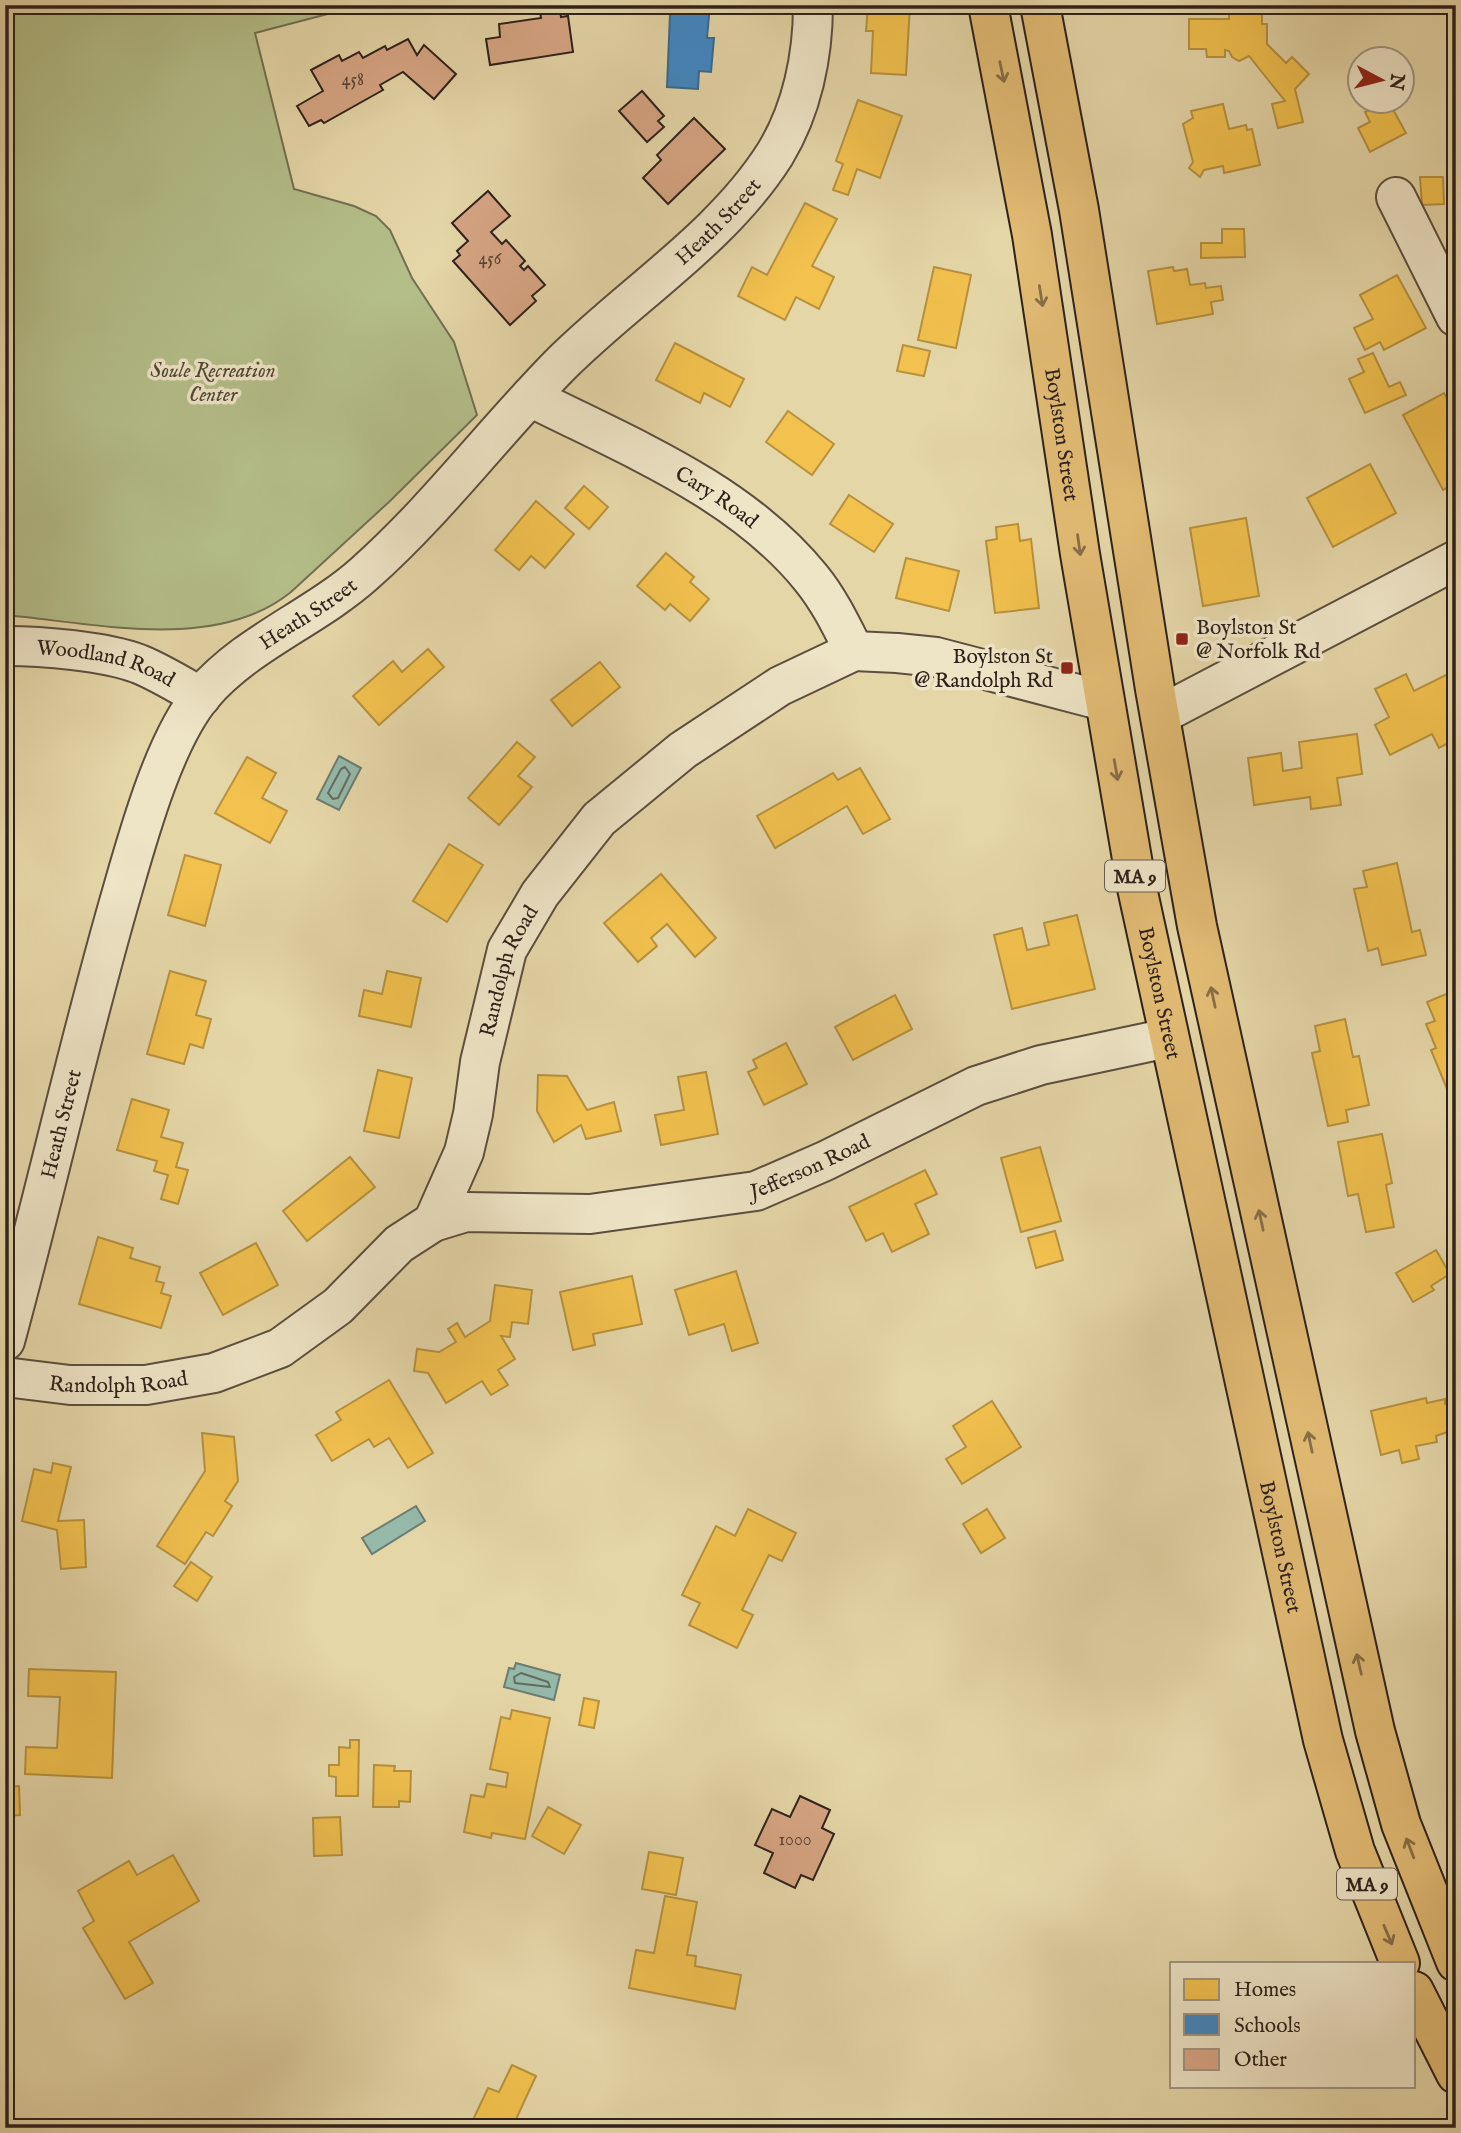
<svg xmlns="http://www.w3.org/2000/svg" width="1461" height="2133" font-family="'IM FELL English',serif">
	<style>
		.green { fill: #b4be89; stroke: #717052; stroke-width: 2 }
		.water { fill: #96b9aa; stroke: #6c7c71; stroke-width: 2 }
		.homes { fill: #f2c14e; stroke: #b7913f; stroke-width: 2 }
		.schools { fill: #3f88c5; stroke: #3a6992; stroke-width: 2 }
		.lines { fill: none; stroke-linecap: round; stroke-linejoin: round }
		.shore { stroke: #626d62; stroke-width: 2 }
		.building { fill: #d7a584; stroke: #2e211b; stroke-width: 2 }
		.minor-casing { stroke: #5c4e3e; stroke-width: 42 }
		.highway-casing { stroke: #2e211b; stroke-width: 42 }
		.minor { stroke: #eee4c6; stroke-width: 38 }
		.highway { stroke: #e2bb74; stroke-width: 38 }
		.oneway { stroke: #886e48 }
		.poi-dot { fill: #8f2418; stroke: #eee4c6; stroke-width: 2.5 }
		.labels { text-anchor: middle; stroke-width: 7; stroke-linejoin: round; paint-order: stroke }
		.number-label { font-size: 18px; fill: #584235 }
		.shield { fill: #eee4c6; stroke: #685c4e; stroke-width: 2 }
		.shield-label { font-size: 19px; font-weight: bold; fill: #2e211b }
		.street-label { font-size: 21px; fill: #2e211b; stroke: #eee4c6 }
		.park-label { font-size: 21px; font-style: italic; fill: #504836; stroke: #eee4c6 }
		.poi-label { font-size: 21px; fill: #2e211b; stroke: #eee4c6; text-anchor: start }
	</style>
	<rect width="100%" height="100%" fill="#e5d6a8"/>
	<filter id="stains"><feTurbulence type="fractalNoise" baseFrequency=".00286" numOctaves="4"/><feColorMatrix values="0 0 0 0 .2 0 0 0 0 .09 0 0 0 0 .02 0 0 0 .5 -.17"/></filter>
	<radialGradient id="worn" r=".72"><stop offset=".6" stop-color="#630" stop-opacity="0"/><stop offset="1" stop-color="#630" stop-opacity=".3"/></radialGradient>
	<path class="green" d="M 5,5 L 362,5 L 255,33 L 294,189 L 354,206 L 376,216 L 390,230 L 412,278 L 454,342 L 477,415 L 390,501 L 291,592 C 216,653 95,623 5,615 Z"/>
	<g class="water">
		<path d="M 339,756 L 361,768 L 339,810 L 317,799 Z"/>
		<path d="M 416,1506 L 425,1521 L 372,1554 L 362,1538 Z"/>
		<path d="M 516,1663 L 560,1675 L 554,1700 L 504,1687 L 509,1668 L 514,1669 Z"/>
	</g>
	<g class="homes">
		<path d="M 868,5 L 910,5 L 906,75 L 871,73 L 873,31 L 866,31 Z"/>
		<path d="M 1229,7 L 1262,8 L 1262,24 L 1267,24 L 1267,44 L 1286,63 L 1292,57 L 1309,74 L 1295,89 L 1303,122 L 1278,128 L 1272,104 L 1285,101 L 1249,56 L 1239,61 L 1232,57 L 1229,51 L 1225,50 L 1225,57 L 1207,57 L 1206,49 L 1189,49 L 1189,19 L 1229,19 Z"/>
		<path d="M 858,100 L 902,116 L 880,178 L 857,169 L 848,195 L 833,190 L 843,164 L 836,161 Z"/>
		<path d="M 1386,102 L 1389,102 L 1406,133 L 1370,152 L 1358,128 L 1370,122 L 1365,112 Z"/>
		<path d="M 1223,104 L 1229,129 L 1246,125 L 1247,130 L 1252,129 L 1260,165 L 1224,173 L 1223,166 L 1204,170 L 1200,177 L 1189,168 L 1193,162 L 1183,124 L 1193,118 L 1191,111 Z"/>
		<path d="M 1420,177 L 1443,177 L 1444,204 L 1422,205 Z"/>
		<path d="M 805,203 L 837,219 L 812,266 L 834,277 L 819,309 L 796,297 L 785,320 L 738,296 L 752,267 L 767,275 Z"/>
		<path d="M 1222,229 L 1244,229 L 1245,257 L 1201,258 L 1201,243 L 1222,243 Z"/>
		<path d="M 934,267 L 971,275 L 956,348 L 918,340 Z"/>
		<path d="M 1173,267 L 1174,271 L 1187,269 L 1190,285 L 1205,283 L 1206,288 L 1221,286 L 1223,300 L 1211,302 L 1213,314 L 1157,324 L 1148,271 Z"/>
		<path d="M 1397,275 L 1426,328 L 1384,350 L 1380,342 L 1365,350 L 1354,328 L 1373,319 L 1360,295 Z"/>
		<path d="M 675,343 L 744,379 L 730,407 L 704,393 L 700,403 L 656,380 Z"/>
		<path d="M 903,345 L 930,351 L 924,376 L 897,371 Z"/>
		<path d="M 1373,353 L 1389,387 L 1400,382 L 1406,395 L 1365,413 L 1349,379 L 1364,372 L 1358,359 Z"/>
		<path d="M 1444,393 L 1456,415 L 1456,483 L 1443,490 L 1403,415 Z"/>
		<path d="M 788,411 L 834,444 L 812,475 L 766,442 Z"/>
		<path d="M 1370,464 L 1396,513 L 1333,547 L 1307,498 Z"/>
		<path d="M 584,486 L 608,507 L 589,529 L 565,508 Z"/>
		<path d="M 849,495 L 893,524 L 874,552 L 830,524 Z"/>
		<path d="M 536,501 L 574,534 L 545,568 L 531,556 L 519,570 L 495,550 Z"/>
		<path d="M 1246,518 L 1259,596 L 1203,606 L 1190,528 Z"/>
		<path d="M 1018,524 L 1020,541 L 1031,539 L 1039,608 L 995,613 L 986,541 L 997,539 L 996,527 Z"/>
		<path d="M 666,553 L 694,577 L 690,582 L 709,599 L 690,621 L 670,604 L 665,610 L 637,586 Z"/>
		<path d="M 906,558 L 959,571 L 949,611 L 896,598 Z"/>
		<path d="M 428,649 L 444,667 L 379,725 L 353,696 L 393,661 L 402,672 Z"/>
		<path d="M 600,662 L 620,687 L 572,726 L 551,700 Z"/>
		<path d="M 1456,670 L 1456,739 L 1439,748 L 1432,734 L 1390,755 L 1375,725 L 1389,717 L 1375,689 L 1406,674 L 1414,691 Z"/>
		<path d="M 1357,734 L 1362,774 L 1337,778 L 1341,805 L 1311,809 L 1310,797 L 1254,805 L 1248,758 L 1281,753 L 1283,771 L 1302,768 L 1299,742 Z"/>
		<path d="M 517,742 L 535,757 L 518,776 L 532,787 L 499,825 L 468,798 Z"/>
		<path d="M 247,757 L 276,773 L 262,798 L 287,811 L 270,843 L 215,813 Z"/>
		<path d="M 860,768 L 890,819 L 863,834 L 847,806 L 775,848 L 757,816 L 833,773 L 838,780 Z"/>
		<path d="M 449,844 L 483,865 L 447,922 L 413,901 Z"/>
		<path d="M 185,855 L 221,865 L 205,926 L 168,915 Z"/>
		<path d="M 1397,863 L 1412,932 L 1420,930 L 1426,955 L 1382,965 L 1378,948 L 1368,951 L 1354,889 L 1367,887 L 1363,871 Z"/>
		<path d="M 661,874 L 716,938 L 695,957 L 667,924 L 651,938 L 657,946 L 638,962 L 604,923 Z"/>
		<path d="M 1077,915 L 1095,989 L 1012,1009 L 994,935 L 1022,928 L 1027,950 L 1049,945 L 1044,923 Z"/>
		<path d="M 170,971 L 206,981 L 196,1015 L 211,1019 L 203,1048 L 190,1044 L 184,1064 L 147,1054 Z"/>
		<path d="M 387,971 L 421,978 L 411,1027 L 359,1016 L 364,990 L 382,994 Z"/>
		<path d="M 1456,990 L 1456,1086 L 1447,1089 L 1431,1050 L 1436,1048 L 1426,1024 L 1435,1021 L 1427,1002 Z"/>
		<path d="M 895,995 L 912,1029 L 853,1060 L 835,1027 Z"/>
		<path d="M 1345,1019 L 1353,1057 L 1359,1056 L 1369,1105 L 1346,1110 L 1348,1122 L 1328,1126 L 1312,1053 L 1320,1051 L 1315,1026 Z"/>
		<path d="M 786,1043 L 807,1084 L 764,1105 L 748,1072 L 757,1068 L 753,1060 Z"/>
		<path d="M 378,1070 L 412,1078 L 399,1138 L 364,1131 Z"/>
		<path d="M 706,1072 L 718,1134 L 661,1145 L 655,1115 L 684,1110 L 678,1077 Z"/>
		<path d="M 538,1075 L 567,1076 L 587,1110 L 614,1102 L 621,1131 L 586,1139 L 581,1125 L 554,1142 L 537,1111 Z"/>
		<path d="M 132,1099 L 169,1110 L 161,1137 L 183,1143 L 176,1167 L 188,1170 L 178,1204 L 161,1199 L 168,1175 L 154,1171 L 157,1161 L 117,1150 Z"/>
		<path d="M 1382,1134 L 1392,1183 L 1386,1185 L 1394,1227 L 1366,1232 L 1358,1194 L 1348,1196 L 1338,1142 Z"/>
		<path d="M 1040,1147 L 1061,1221 L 1021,1232 L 1001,1158 Z"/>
		<path d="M 350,1157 L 375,1187 L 307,1241 L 283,1211 Z"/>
		<path d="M 925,1170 L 937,1194 L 915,1204 L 929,1234 L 892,1252 L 883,1233 L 866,1241 L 849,1207 Z"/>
		<path d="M 1055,1231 L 1063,1260 L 1036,1268 L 1028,1238 Z"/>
		<path d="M 98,1237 L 133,1248 L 130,1258 L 160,1267 L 156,1281 L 164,1283 L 161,1293 L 171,1296 L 161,1328 L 79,1304 Z"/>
		<path d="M 256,1243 L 278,1285 L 223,1315 L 200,1273 Z"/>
		<path d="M 1436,1250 L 1450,1274 L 1431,1286 L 1434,1290 L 1413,1302 L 1396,1273 Z"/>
		<path d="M 736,1271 L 758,1343 L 732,1351 L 724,1324 L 689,1335 L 675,1290 Z"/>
		<path d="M 632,1276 L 642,1324 L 593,1334 L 595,1345 L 573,1350 L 560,1292 Z"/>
		<path d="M 495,1285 L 532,1290 L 528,1324 L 512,1322 L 510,1337 L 501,1336 L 515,1359 L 498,1370 L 508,1385 L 491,1395 L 482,1381 L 446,1403 L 428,1373 L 414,1371 L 417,1349 L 439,1352 L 456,1342 L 448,1329 L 457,1323 L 465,1337 L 490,1321 Z"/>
		<path d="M 389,1380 L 433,1453 L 408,1468 L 389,1438 L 374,1447 L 369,1439 L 332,1461 L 316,1435 L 341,1420 L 336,1412 Z"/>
		<path d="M 1426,1398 L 1427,1403 L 1445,1399 L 1445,1404 L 1456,1401 L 1456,1429 L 1436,1436 L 1437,1442 L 1416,1446 L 1419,1459 L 1402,1463 L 1399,1450 L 1381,1455 L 1371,1411 Z"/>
		<path d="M 992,1401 L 1021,1447 L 962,1484 L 946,1459 L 966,1447 L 953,1426 Z"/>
		<path d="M 202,1433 L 234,1437 L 238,1481 L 225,1501 L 232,1506 L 213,1536 L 206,1532 L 185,1564 L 157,1546 L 205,1471 Z"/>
		<path d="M 53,1463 L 71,1467 L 58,1521 L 84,1520 L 86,1567 L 61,1569 L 57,1530 L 22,1521 L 34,1469 L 51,1473 Z"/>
		<path d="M 748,1509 L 796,1533 L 782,1561 L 769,1555 L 742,1610 L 753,1615 L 737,1648 L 689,1625 L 700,1603 L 682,1595 L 716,1526 L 735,1536 Z"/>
		<path d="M 987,1509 L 1005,1538 L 981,1553 L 963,1524 Z"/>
		<path d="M 191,1562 L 212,1577 L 197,1601 L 174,1586 Z"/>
		<path d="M 29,1669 L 116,1672 L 112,1778 L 25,1774 L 26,1747 L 57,1748 L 60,1697 L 28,1696 Z"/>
		<path d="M 584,1698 L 599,1701 L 594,1728 L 579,1725 Z"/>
		<path d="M 512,1710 L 550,1718 L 525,1839 L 492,1833 L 491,1838 L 464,1832 L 471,1795 L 484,1797 L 487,1784 L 506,1787 L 508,1773 L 490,1769 L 501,1717 L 510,1719 Z"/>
		<path d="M 350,1740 L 359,1740 L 358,1796 L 336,1796 L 336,1777 L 329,1776 L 329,1765 L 339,1765 L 339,1747 L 350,1748 Z"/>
		<path d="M 374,1765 L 395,1766 L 394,1771 L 411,1771 L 410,1802 L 399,1801 L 399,1807 L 373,1807 Z"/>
		<path d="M 19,1786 L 20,1815 L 5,1816 L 5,1787 Z"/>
		<path d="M 548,1807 L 581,1825 L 564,1854 L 532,1836 Z"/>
		<path d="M 340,1817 L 342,1855 L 314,1856 L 313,1818 Z"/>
		<path d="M 649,1852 L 683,1858 L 676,1895 L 642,1889 Z"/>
		<path d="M 173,1855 L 199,1901 L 129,1942 L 153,1983 L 125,1999 L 83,1928 L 94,1921 L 78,1891 L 129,1861 L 137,1875 Z"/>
		<path d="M 665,1896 L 697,1902 L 687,1955 L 696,1956 L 695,1966 L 741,1975 L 735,2009 L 629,1988 L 636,1950 L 654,1953 Z"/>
		<path d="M 512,2065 L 536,2076 L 512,2128 L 470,2126 L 488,2088 L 499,2092 Z"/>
	</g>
	<path class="schools" d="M 661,5 L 710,5 L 707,38 L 714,38 L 711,72 L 699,71 L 698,89 L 667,87 L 670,14 L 662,14 Z"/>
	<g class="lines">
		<g class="shore">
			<path d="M 345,767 L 350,774 L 338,798 L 333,799 L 328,793 L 341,769 Z"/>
			<path d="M 521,1673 L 548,1682 L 550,1687 L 515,1683 L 514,1677 Z"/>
		</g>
	</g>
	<g class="building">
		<path d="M 539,5 L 559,5 L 561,17 L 568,16 L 573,52 L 490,65 L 486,39 L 500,37 L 499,24 L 541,18 Z"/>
		<path d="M 408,39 L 417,55 L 424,45 L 456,74 L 434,99 L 403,72 L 380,85 L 383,90 L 324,123 L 321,120 L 309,126 L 297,106 L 323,91 L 311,70 L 339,55 L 342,61 L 359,52 L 363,58 L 385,46 L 387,50 Z"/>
		<path d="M 642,91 L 664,116 L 658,121 L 664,127 L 647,142 L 619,111 Z"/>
		<path d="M 694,118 L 725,149 L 668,204 L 643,178 L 661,160 L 657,155 Z"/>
		<path d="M 488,191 L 510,216 L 491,232 L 502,244 L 506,240 L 525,261 L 520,266 L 524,270 L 528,266 L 545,285 L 532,296 L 536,301 L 510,325 L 453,261 L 460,255 L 457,251 L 468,241 L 452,223 Z"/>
		<path d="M 800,1796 L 830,1810 L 822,1828 L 834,1834 L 813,1880 L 801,1875 L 795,1888 L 764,1873 L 773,1853 L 755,1845 L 772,1809 L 790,1817 Z"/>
	</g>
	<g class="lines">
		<g class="minor-casing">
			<g id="minor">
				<path d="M 1396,197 L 1456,317"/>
				<path id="s1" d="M 530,397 C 627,446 741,491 811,578 C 829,600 841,625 854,651"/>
				<path id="s2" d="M 5,646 C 42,646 105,651 139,664 C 161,673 180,685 201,697"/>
				<path d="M 1160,715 L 1456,560"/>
				<path id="s3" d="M 433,1222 L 466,1212 L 590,1214 L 756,1191 L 825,1161 L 976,1086 L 1041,1065 L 1168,1038"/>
				<path id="s4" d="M 5,1341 C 45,1194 78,1045 120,899 C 137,840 163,742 202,695 C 246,643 315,618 365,573 C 436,510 494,432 560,365 C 630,295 722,238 775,154 C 802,110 813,56 813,5"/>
				<path id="s5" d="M 5,1377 L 70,1385 L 146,1385 L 214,1373 L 280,1348 L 338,1306 L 399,1244 L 433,1222 L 464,1152 L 473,1114 L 480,1062 L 507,950 L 540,894 L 599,819 L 683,750 L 780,686 L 854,651 L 897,653 L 936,657 L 1104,701"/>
			</g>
		</g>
		<g class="highway-casing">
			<g id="highway">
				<path id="s6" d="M 988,5 L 1032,235 L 1080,554 L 1137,888 L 1323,1740 L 1355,1851 L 1400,1963"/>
				<path d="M 1040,5 L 1079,210 L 1155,689 L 1197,926 L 1375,1731 L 1401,1824 L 1456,1962"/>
				<path d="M 1414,1991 L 1456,2074"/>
			</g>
		</g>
		<use href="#minor" class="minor"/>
		<use href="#highway" class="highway"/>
	</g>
	<defs><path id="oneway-shaft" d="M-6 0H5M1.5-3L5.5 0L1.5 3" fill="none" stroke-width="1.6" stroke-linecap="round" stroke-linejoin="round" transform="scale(1.75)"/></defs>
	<g class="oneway">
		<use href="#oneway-shaft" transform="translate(1002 72) rotate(78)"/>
		<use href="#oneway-shaft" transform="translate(1041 296) rotate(81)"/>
		<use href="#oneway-shaft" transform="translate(1079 545) rotate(82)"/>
		<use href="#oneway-shaft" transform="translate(1116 770) rotate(80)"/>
		<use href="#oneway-shaft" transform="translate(1213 997) rotate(-102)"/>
		<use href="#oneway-shaft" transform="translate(1261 1220) rotate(-102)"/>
		<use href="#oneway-shaft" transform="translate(1310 1442) rotate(-102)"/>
		<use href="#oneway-shaft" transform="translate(1359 1664) rotate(-103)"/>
		<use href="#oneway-shaft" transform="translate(1410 1848) rotate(-111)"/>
		<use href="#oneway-shaft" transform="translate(1388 1935) rotate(67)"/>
	</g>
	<g class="poi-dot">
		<rect x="1175" y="632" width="14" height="14" rx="3.5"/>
		<rect x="1060" y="661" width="14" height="14" rx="3.5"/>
	</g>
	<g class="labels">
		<g class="number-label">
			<text x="353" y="85">458</text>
			<text x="490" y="264">456</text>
			<text x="795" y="1845">1000</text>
		</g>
		<g class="shield">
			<rect x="1105" y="860.5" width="60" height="31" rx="5"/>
			<rect x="1337" y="1868.5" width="60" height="31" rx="5"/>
		</g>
		<g class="shield-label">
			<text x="1135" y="883">MA 9</text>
			<text x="1367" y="1891">MA 9</text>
		</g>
		<g class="street-label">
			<text dy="7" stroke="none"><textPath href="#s4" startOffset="1381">Heath Street</textPath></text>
			<text dy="7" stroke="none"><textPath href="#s6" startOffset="436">Boylston Street</textPath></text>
			<text dy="7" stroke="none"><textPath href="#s1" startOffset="212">Cary Road</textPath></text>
			<text dy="7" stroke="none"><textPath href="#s4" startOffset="812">Heath Street</textPath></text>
			<text dy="7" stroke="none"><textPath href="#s2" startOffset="103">Woodland Road</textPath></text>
			<text dy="7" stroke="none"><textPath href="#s5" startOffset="744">Randolph Road</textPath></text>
			<text dy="7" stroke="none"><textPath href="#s6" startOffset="1003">Boylston Street</textPath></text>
			<text dy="7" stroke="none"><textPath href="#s4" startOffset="224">Heath Street</textPath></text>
			<text dy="7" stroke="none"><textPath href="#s3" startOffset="385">Jefferson Road</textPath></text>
			<text dy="7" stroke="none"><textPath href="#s5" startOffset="114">Randolph Road</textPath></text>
			<text dy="7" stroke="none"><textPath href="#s6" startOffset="1570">Boylston Street</textPath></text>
		</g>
		<g class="park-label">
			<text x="213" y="377">Soule Recreation<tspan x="213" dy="24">Center</tspan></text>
		</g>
		<g class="poi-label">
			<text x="1196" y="634">Boylston St<tspan x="1196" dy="24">@ Norfolk Rd</tspan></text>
			<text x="1053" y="663" text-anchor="end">Boylston St<tspan x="1053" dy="24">@ Randolph Rd</tspan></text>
		</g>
	</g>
	<rect width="1461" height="2133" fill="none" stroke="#e5d6a8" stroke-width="28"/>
	<rect x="7" y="7" width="1447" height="2119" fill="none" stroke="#2e211b" stroke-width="3.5"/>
	<rect x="14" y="14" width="1433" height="2105" fill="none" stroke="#2e211b" stroke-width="2"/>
	<rect x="1170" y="1962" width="245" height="126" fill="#eee4c6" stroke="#a19682" stroke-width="2"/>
	<rect x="1184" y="1979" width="35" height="21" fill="#f2c14e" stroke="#a19682" stroke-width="2"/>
	<text x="1234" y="1996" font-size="21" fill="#2e211b">Homes</text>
	<rect x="1184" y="2014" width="35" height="21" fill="#3f88c5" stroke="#a19682" stroke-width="2"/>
	<text x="1234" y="2032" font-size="21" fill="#2e211b">Schools</text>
	<rect x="1184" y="2049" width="35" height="21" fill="#d7a584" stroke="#a19682" stroke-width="2"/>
	<text x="1234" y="2066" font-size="21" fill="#2e211b">Other</text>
	<g transform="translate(1381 80) rotate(97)"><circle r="33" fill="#eee4c6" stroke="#a19682" stroke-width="2"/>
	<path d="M0-5L12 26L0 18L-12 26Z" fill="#8f2418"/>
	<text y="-10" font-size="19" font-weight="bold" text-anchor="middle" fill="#2e211b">N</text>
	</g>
	<rect width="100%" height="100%" filter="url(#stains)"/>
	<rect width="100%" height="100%" fill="url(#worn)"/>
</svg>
